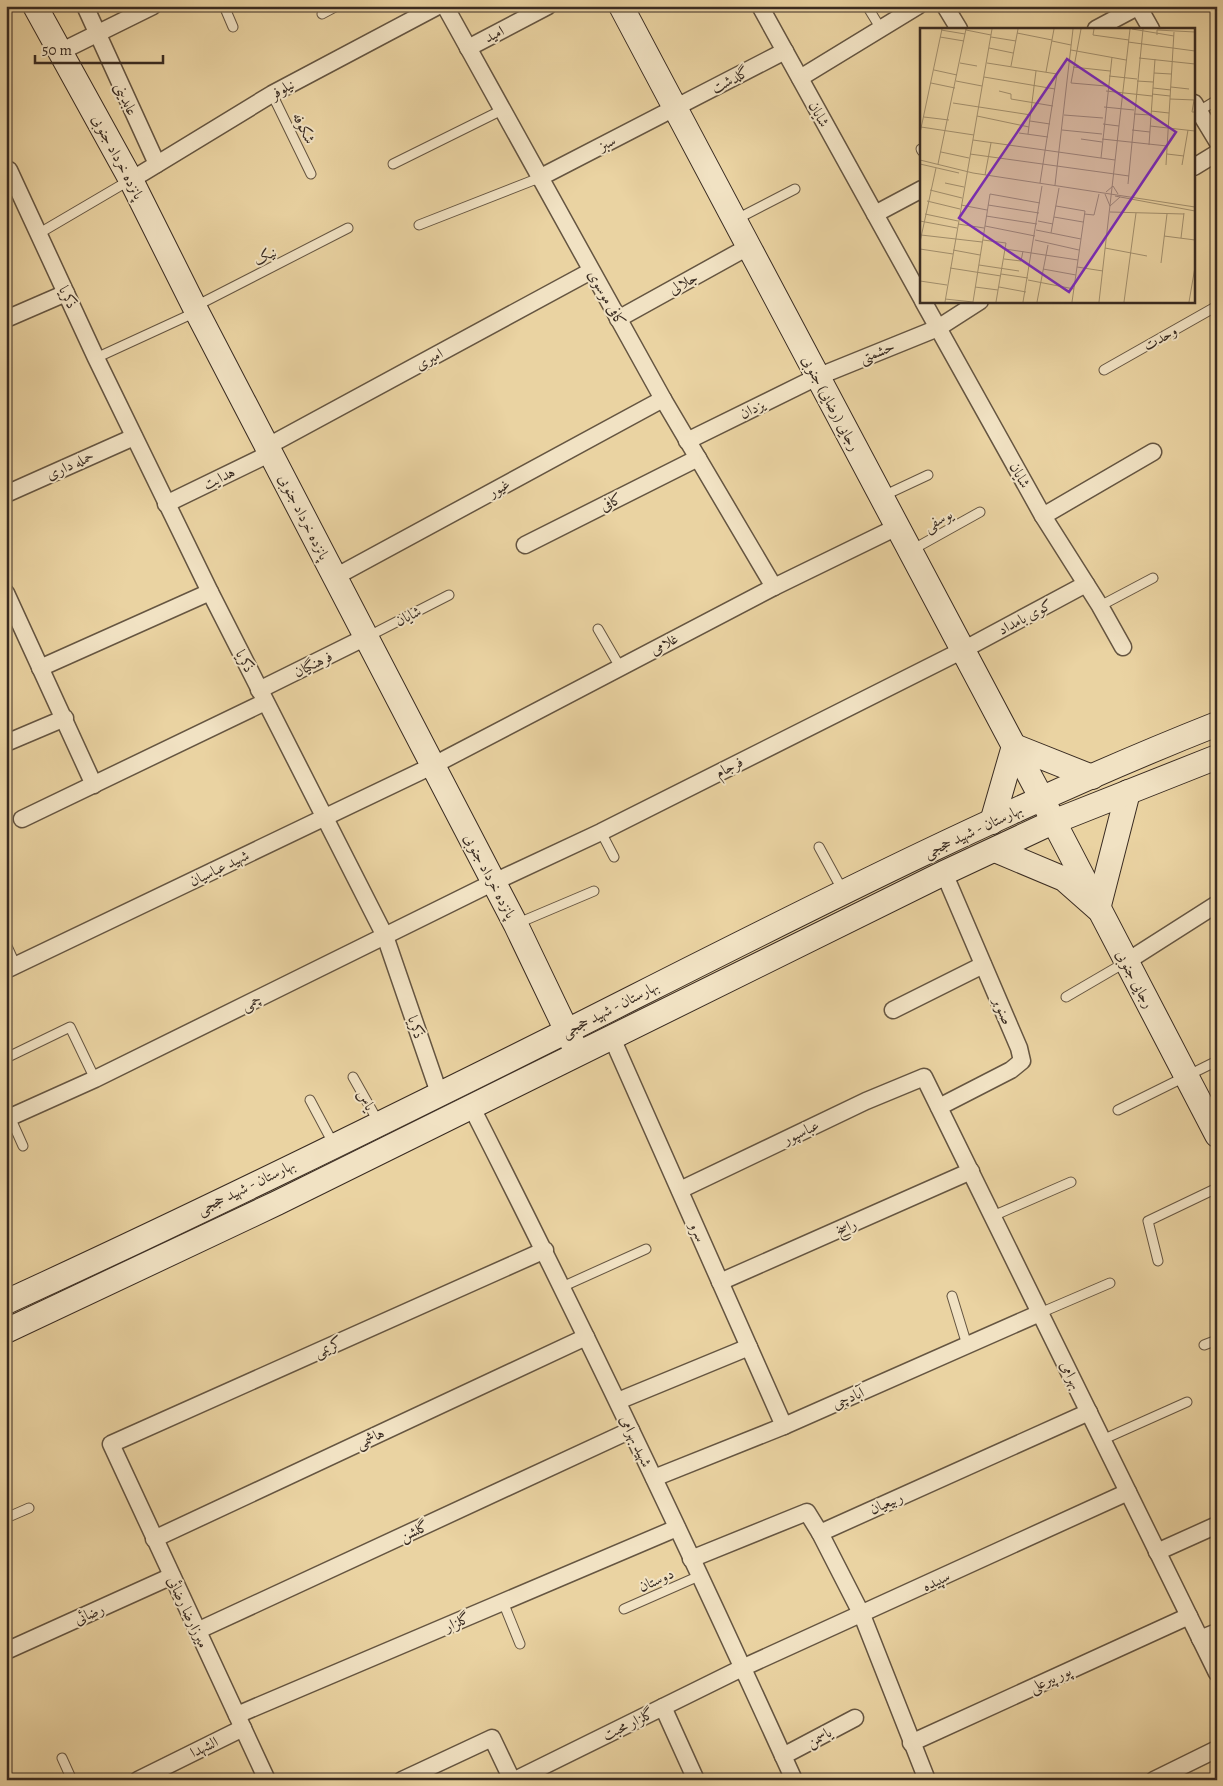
<svg xmlns="http://www.w3.org/2000/svg" width="1223" height="1786" font-family="Alegreya,Amiri,serif">
	<style>
		.lines { fill: none; stroke-linecap: round; stroke-linejoin: round }
		.lane-casing { stroke: #655541; stroke-width: 11 }
		.street-casing { stroke: #655541; stroke-width: 19 }
		.secondary-casing { stroke: #392b21; stroke-width: 26 }
		.lane { stroke: #f1e2c3; stroke-width: 9 }
		.street { stroke: #f1e2c3; stroke-width: 16 }
		.secondary { stroke: #f1e2c3; stroke-width: 24 }
		.labels { text-anchor: middle; stroke-width: 4; stroke-linejoin: round; paint-order: stroke }
		.street-label { font-size: 15px; fill: #392b21; stroke: #f1e2c3 }
		.inset-road { fill: none; stroke: #a3906e; stroke-width: 1 }
		.view { fill: #7b2cbf; fill-opacity: 0.15; stroke: #7b2cbf; stroke-width: 2.5 }
		.inset-edge { fill: none; stroke: #392b21; stroke-width: 2.5 }
	</style>
	<rect width="100%" height="100%" fill="#ead3a2"/>
	<filter id="stains"><feTurbulence type="fractalNoise" baseFrequency=".004" numOctaves="4"/><feColorMatrix values="0 0 0 0 .2 0 0 0 0 .09 0 0 0 0 .02 0 0 0 .5 -.17"/></filter>
	<radialGradient id="worn" r=".72"><stop offset=".6" stop-color="#630" stop-opacity="0"/><stop offset="1" stop-color="#630" stop-opacity=".3"/></radialGradient>
	<g class="lines">
		<g class="lane-casing">
			<g id="lane">
				<path d="M 224,6 L 233,27"/>
				<path d="M 867,6 L 881,29"/>
				<path d="M 322,14 L 337,6"/>
				<path d="M 272,94 L 311,174"/>
				<path d="M 1199,111 L 1217,100"/>
				<path d="M 921,149 L 922,151"/>
				<path d="M 393,164 L 502,110"/>
				<path d="M 735,220 L 795,189"/>
				<path d="M 419,225 L 539,178"/>
				<path d="M 38,234 L 130,180"/>
				<path d="M 194,307 L 348,228"/>
				<path d="M 96,358 L 196,312"/>
				<path d="M 1104,370 L 1217,306"/>
				<path d="M 881,497 L 928,475"/>
				<path d="M 910,551 L 980,512"/>
				<path d="M 1100,606 L 1153,578"/>
				<path d="M 598,629 L 620,667"/>
				<path d="M 367,637 L 449,595"/>
				<path d="M 601,832 L 614,857"/>
				<path d="M 819,847 L 843,891"/>
				<path d="M 516,924 L 594,891"/>
				<path d="M 6,944 L 16,966"/>
				<path d="M 1066,997 L 1126,962"/>
				<path d="M 6,1058 L 70,1027 L 95,1079"/>
				<path d="M 353,1077 L 379,1123"/>
				<path d="M 310,1100 L 334,1145"/>
				<path d="M 1118,1110 L 1217,1061"/>
				<path d="M 10,1117 L 23,1146"/>
				<path d="M 993,1216 L 1071,1182"/>
				<path d="M 1158,1261 L 1148,1221 L 1217,1188"/>
				<path d="M 562,1287 L 646,1249"/>
				<path d="M 952,1296 L 967,1345"/>
				<path d="M 1040,1313 L 1110,1283"/>
				<path d="M 1204,1345 L 1217,1340"/>
				<path d="M 1102,1440 L 1187,1402"/>
				<path d="M 6,1518 L 29,1508"/>
				<path d="M 503,1602 L 520,1644"/>
				<path d="M 624,1609 L 699,1576"/>
				<path d="M 62,1758 L 72,1780"/>
			</g>
		</g>
		<g class="street-casing">
			<g id="street">
				<path d="M 85,6 L 157,164"/>
				<path d="M 445,6 L 663,399 L 774,587"/>
				<path d="M 760,6 L 922,299"/>
				<path d="M 945,6 L 959,29"/>
				<path d="M 1138,6 L 1151,29"/>
				<path d="M 1096,29 L 1139,6"/>
				<path d="M 468,48 L 548,6"/>
				<path d="M 60,52 L 153,6"/>
				<path d="M 800,78 L 918,6"/>
				<path d="M 1194,103 L 1217,141"/>
				<path d="M 1194,167 L 1217,153"/>
				<path d="M 6,171 L 9,170 L 96,358 L 210,592 L 385,936 L 439,1093"/>
				<path d="M 539,178 L 785,51"/>
				<path d="M 131,180 L 272,94 L 438,6"/>
				<path d="M 875,214 L 922,189"/>
				<path d="M 923,301 L 1043,516 L 1100,606 L 1123,647"/>
				<path d="M 6,319 L 66,293"/>
				<path d="M 618,319 L 748,247"/>
				<path d="M 687,441 L 817,377 L 938,328 L 980,301"/>
				<path d="M 268,446 L 591,271"/>
				<path d="M 6,494 L 134,437"/>
				<path d="M 166,504 L 271,453"/>
				<path d="M 1043,516 L 1153,452"/>
				<path d="M 525,545 L 698,458"/>
				<path d="M 335,577 L 663,399"/>
				<path d="M 6,593 L 94,785"/>
				<path d="M 40,668 L 210,592"/>
				<path d="M 259,690 L 366,637"/>
				<path d="M 6,743 L 65,718"/>
				<path d="M 22,819 L 265,702"/>
				<path d="M 1126,962 L 1217,904"/>
				<path d="M 6,970 L 432,766 L 774,587 L 897,527"/>
				<path d="M 893,1010 L 983,965"/>
				<path d="M 612,1038 L 784,1426"/>
				<path d="M 471,1106 C 584,1328 691,1553 794,1780"/>
				<path d="M 939,1107 L 1011,1070 L 1022,1061 L 1019,1048 L 944,873"/>
				<path d="M 6,1119 L 95,1079 L 494,882 L 601,832 L 963,650 L 1086,584"/>
				<path d="M 680,1190 L 866,1101 L 924,1077 L 1217,1673"/>
				<path d="M 720,1282 L 971,1171"/>
				<path d="M 618,1401 L 749,1347"/>
				<path d="M 654,1478 L 784,1426 L 1040,1313"/>
				<path d="M 820,1533 L 862,1615 L 927,1780"/>
				<path d="M 154,1539 L 586,1337"/>
				<path d="M 1157,1552 L 1217,1525"/>
				<path d="M 691,1559 L 807,1512 L 820,1533 L 1089,1412"/>
				<path d="M 197,1631 L 631,1430"/>
				<path d="M 1200,1639 L 1217,1632"/>
				<path d="M 6,1651 L 172,1576"/>
				<path d="M 663,1707 L 696,1780"/>
				<path d="M 237,1715 L 677,1528"/>
				<path d="M 911,1743 L 1189,1616"/>
				<path d="M 783,1756 L 855,1718"/>
				<path d="M 138,1780 L 243,1728"/>
				<path d="M 267,1780 L 111,1444 L 545,1250"/>
				<path d="M 402,1780 L 492,1738 L 512,1780"/>
				<path d="M 515,1780 L 742,1668 L 1128,1492"/>
				<path d="M 1154,1780 L 1217,1749"/>
			</g>
		</g>
		<g class="secondary-casing">
			<g id="secondary">
				<path d="M 35,6 L 131,180 L 197,312 L 516,925 L 574,1046"/>
				<path d="M 621,6 L 1042,799 L 1217,1135"/>
				<path d="M 992,822 L 1014,746 L 1092,777"/>
				<path d="M 995,850 L 1064,879 L 1098,909 L 1128,792"/>
				<path d="M 6,1302 C 196,1215 384,1122 571,1029 C 783,922 995,812 1217,724"/>
				<path d="M 6,1331 L 277,1203 L 944,873 L 1053,822 L 1217,757"/>
			</g>
		</g>
		<use href="#lane" class="lane"/>
		<use href="#street" class="street"/>
		<use href="#secondary" class="secondary"/>
	</g>
	<g class="labels">
		<g class="street-label">
			<text transform="translate(494 34) rotate(-27)" y="5">امید</text>
			<text transform="translate(730 80) rotate(-28)" y="5">گلدشت</text>
			<text transform="translate(282 89) rotate(-29)" y="5">نیلوفر</text>
			<text transform="translate(126 99) rotate(65)" y="5">عابدینی</text>
			<text transform="translate(819 114) rotate(61)" y="5">شایان</text>
			<text transform="translate(304 128) rotate(64)" y="5">شکوفه</text>
			<text transform="translate(607 143) rotate(-27)" y="5">سبز</text>
			<text transform="translate(118 157) rotate(62)" y="5">پانزده خرداد جنوبی</text>
			<text transform="translate(265 256) rotate(-27)" y="5">نیک</text>
			<text transform="translate(683 283) rotate(-29)" y="5">جلالی</text>
			<text transform="translate(68 297) rotate(65)" y="5">ذکریا</text>
			<text transform="translate(607 298) rotate(61)" y="5">کافی موسوی</text>
			<text transform="translate(1160 338) rotate(-30)" y="5">وحدت</text>
			<text transform="translate(877 352) rotate(-22)" y="5">حشمتی</text>
			<text transform="translate(429 359) rotate(-29)" y="5">امیری</text>
			<text transform="translate(831 403) rotate(62)" y="5">رجایی (رضایی) جنوبی</text>
			<text transform="translate(752 409) rotate(-26)" y="5">یزدان</text>
			<text transform="translate(70 465) rotate(-24)" y="5">حمله داری</text>
			<text transform="translate(1020 475) rotate(61)" y="5">شایان</text>
			<text transform="translate(219 478) rotate(-26)" y="5">هدایت</text>
			<text transform="translate(499 488) rotate(-28)" y="5">غیور</text>
			<text transform="translate(611 502) rotate(-27)" y="5">کافی</text>
			<text transform="translate(304 517) rotate(63)" y="5">پانزده خرداد جنوبی</text>
			<text transform="translate(938 520) rotate(-29)" y="5">یوسفی</text>
			<text transform="translate(408 616) rotate(-27)" y="5">شایان</text>
			<text transform="translate(1025 617) rotate(-28)" y="5">کوی بامداد</text>
			<text transform="translate(664 644) rotate(-28)" y="5">غلامی</text>
			<text transform="translate(245 661) rotate(63)" y="5">ذکریا</text>
			<text transform="translate(313 664) rotate(-26)" y="5">فرهنگیان</text>
			<text transform="translate(729 767) rotate(-27)" y="5">فرجام</text>
			<text transform="translate(973 831) rotate(-25)" y="5">بهارستان - شهید حججی</text>
			<text transform="translate(219 868) rotate(-26)" y="5">شهید عباسیان</text>
			<text transform="translate(490 876) rotate(62)" y="5">پانزده خرداد جنوبی</text>
			<text transform="translate(1135 979) rotate(62)" y="5">رجایی جنوبی</text>
			<text transform="translate(251 1002) rotate(-26)" y="5">چمی</text>
			<text transform="translate(610 1009) rotate(-27)" y="5">بهارستان - شهید حججی</text>
			<text transform="translate(1003 1011) rotate(67)" y="5">صنوبر</text>
			<text transform="translate(416 1027) rotate(71)" y="5">ذکریا</text>
			<text transform="translate(366 1100) rotate(61)" y="5">یاس</text>
			<text transform="translate(801 1132) rotate(-25)" y="5">عباسپور</text>
			<text transform="translate(246 1187) rotate(-26)" y="5">بهارستان - شهید حججی</text>
			<text transform="translate(846 1227) rotate(-24)" y="5">راسخ</text>
			<text transform="translate(698 1232) rotate(66)" y="5">سرو</text>
			<text transform="translate(328 1347) rotate(-24)" y="5">کریمی</text>
			<text transform="translate(1071 1375) rotate(64)" y="5">بهرامی</text>
			<text transform="translate(848 1398) rotate(-24)" y="5">آبادچی</text>
			<text transform="translate(370 1438) rotate(-25)" y="5">هاشمی</text>
			<text transform="translate(636 1441) rotate(65)" y="5">شهید بهرامی</text>
			<text transform="translate(886 1503) rotate(-24)" y="5">ربیعیان</text>
			<text transform="translate(414 1531) rotate(-25)" y="5">گلشن</text>
			<text transform="translate(656 1580) rotate(-24)" y="5">دوستان</text>
			<text transform="translate(936 1581) rotate(-25)" y="5">سپیده</text>
			<text transform="translate(188 1612) rotate(65)" y="5">میرزارضا رضائی</text>
			<text transform="translate(89 1614) rotate(-24)" y="5">رضائی</text>
			<text transform="translate(457 1622) rotate(-23)" y="5">گلزار</text>
			<text transform="translate(1050 1679) rotate(-25)" y="5">پور پیرعلی</text>
			<text transform="translate(628 1724) rotate(-26)" y="5">گلزار محبت</text>
			<text transform="translate(819 1737) rotate(-28)" y="5">یاسمن</text>
			<text transform="translate(204 1747) rotate(-26)" y="5">الشهدا</text>
		</g>
	</g>
	<g transform="translate(920 28)">
		<rect width="275" height="275" fill="#ead3a2"/>
		<path class="inset-road" d="M 174,1 L 173,7 L 209,12M 212,1 L 254,8M 21,2 L 45,6M 46,2 L 71,7M 97,5 L 132,12M 237,7 L 237,2 L 275,4M 20,9 L 44,13M 71,9 L 96,13M 132,13 L 151,17M 208,14 L 275,23M 69,20 L 93,25M 151,22 L 206,32M 219,30 L 275,36M 40,35 L 57,38M 67,35 L 137,46 L 120,155M 91,38 L 98,1M 153,39 L 190,43M 14,42 L 37,47M 126,44 L 134,1M 234,45 L 251,46M 189,48 L 217,51M 64,49 L 135,61M 36,53 L 62,58M 217,53 L 233,54M 11,55 L 35,60M 151,55 L 161,1M 151,55 L 186,58M 251,59 L 269,61M 233,60 L 251,62M 79,63 L 91,66 L 91,71 L 133,78M 186,63 L 232,68M 232,66 L 250,68M 250,71 L 275,72M 274,72 L 272,84 L 275,84M 33,75 L 111,87M 184,79 L 214,82M 231,83 L 249,85M 214,86 L 231,87M 144,87 L 183,90M 57,88 L 109,99M 4,89 L 29,92M 110,93 L 130,96M 183,96 L 199,98M 230,98 L 275,103M 1,99 L 54,107M 142,102 L 182,106M 212,102 L 230,104M 0,105 L 22,1M 99,105 L 128,109M 108,106 L 116,43M 161,111 L 182,114M 182,111 L 247,118M 53,112 L 195,132M 229,117 L 235,31M 21,124 L 49,130M 50,126 L 209,148M 247,126 L 264,128M 181,130 L 192,29M 0,132 L 53,145 L 275,179M 0,136 L 39,145M 18,136 L 46,1M 246,137 L 254,4M 262,137 L 268,102M 65,147 L 71,115M 25,155 L 44,159M 208,156 L 223,1M 135,157 L 153,1M 10,162 L 42,170M 186,164 L 193,158 L 198,166M 185,166 L 190,178 L 200,169M 195,168 L 275,183M 7,173 L 40,181M 41,177 L 67,182M 68,177 L 119,185M 136,178 L 165,183 L 152,274M 190,184 L 264,186M 5,186 L 38,193M 164,186 L 174,187 L 179,166M 66,188 L 117,196M 134,189 L 163,194M 0,193 L 37,200M 118,193 L 133,196M 38,196 L 64,200M 65,198 L 115,208M 116,202 L 161,211M 131,205 L 139,160M 1,207 L 62,214M 244,208 L 275,212M 261,210 L 264,185M 63,212 L 86,215 L 76,274M 115,212 L 159,222M 0,214 L 16,140M 185,220 L 227,228M 0,221 L 33,226M 85,221 L 158,232M 33,222 L 60,227M 84,231 L 101,233 L 103,223M 241,235 L 247,186M 59,237 L 99,243M 157,239 L 183,243M 30,240 L 81,248M 123,241 L 156,247M 81,246 L 108,250M 108,252 L 154,261M 0,253 L 27,257M 55,259 L 78,262M 79,259 L 106,264M 25,271 L 53,274 L 70,166 L 120,175M 25,274 L 72,1M 103,274 L 122,158M 117,274 L 128,217M 179,274 L 210,1M 204,274 L 216,185M 269,274 L 275,239"/>
		<path class="view" d="M 147,31 L 256,104 L 149,264 L 39,190 Z"/>
		<rect width="275" height="275" class="inset-edge"/>
	</g>
	<rect width="1223" height="1786" fill="none" stroke="#ead3a2" stroke-width="25"/>
	<rect x="8" y="8" width="1208" height="1771" fill="none" stroke="#392b21" stroke-width="2.5"/>
	<rect x="12" y="12" width="1198" height="1761" fill="none" stroke="#392b21"/>
	<path d="M35 55v8h128v-8" fill="none" stroke="#392b21" stroke-width="2.5"/>
	<text x="42" y="55" font-size="15" fill="#392b21" stroke="#f1e2c3" stroke-width="4" paint-order="stroke">50 m</text>
	<rect width="100%" height="100%" filter="url(#stains)"/>
	<rect width="100%" height="100%" fill="url(#worn)"/>
</svg>
